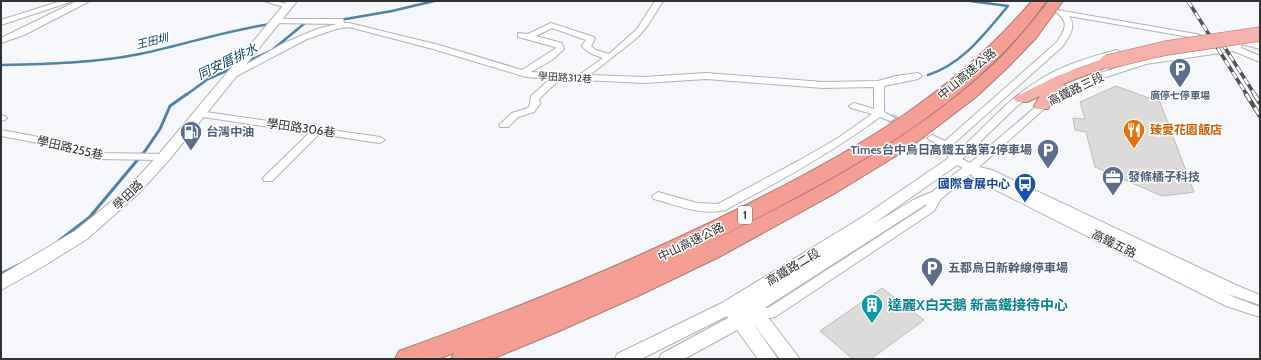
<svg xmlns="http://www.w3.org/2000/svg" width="1261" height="360" font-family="Cabin,'Noto Sans TC',sans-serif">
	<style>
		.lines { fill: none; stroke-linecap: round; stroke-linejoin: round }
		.stream-far2 { stroke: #4f82a3; stroke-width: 2.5 }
		.stream-far1 { stroke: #4f82a3; stroke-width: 3 }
		.stream { stroke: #4f82a3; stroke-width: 3.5 }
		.building { fill: #dddbd9; stroke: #bdbbb9 }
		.minor-tunnel { stroke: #cecfd2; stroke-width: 10; stroke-dasharray: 10 5; stroke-linecap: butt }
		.minor-casing { stroke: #b0b1b3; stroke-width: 2 }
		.tertiary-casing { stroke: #b0b1b3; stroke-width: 2 }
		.secondary-casing { stroke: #b0b1b3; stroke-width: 2 }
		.trunk-casing { stroke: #af7872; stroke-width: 2 }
		.motorway-casing { stroke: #af7872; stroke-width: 2 }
		.minor { fill: #fff; fill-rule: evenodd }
		.tertiary { fill: #fff; fill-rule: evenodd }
		.secondary { fill: #fff; fill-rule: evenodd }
		.trunk { fill: #f6b2aa; fill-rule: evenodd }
		.motorway { fill: #f49e94; fill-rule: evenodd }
		.rail-far1-casing { stroke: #535456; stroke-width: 3.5 }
		.rail-casing { stroke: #535456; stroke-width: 4.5 }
		.rail-far1 { stroke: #fff; stroke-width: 2.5; stroke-dasharray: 7; stroke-linecap: butt }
		.rail { stroke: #fff; stroke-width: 3; stroke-dasharray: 8; stroke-linecap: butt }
		.trunk-bridge-casing { stroke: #af7872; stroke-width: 15; stroke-linecap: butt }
		.trunk-bridge { stroke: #f6b2aa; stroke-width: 14 }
		.labels { text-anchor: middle; stroke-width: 3; stroke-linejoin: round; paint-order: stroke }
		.far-street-label { font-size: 10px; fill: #303132; stroke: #fff }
		.far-service-label { font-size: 10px; font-weight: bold; fill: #4e5e75; stroke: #fff }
		.far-water-label { font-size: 11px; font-style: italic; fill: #084564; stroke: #fff }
		.shield { fill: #fff; stroke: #6e6f70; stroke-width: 1 }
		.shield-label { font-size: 11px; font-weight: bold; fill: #303132 }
		.street-label { font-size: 12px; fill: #303132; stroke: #fff }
		.food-label { font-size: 12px; font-weight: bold; fill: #c56008; stroke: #fff; text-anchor: start }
		.service-label { font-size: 12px; font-weight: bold; fill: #4e5e75; stroke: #fff; text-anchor: start }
		.transit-label { font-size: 12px; font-weight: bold; fill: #164399; stroke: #fff; text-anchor: end }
		.water-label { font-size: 13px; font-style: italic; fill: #084564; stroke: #fff }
		.near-culture-label { font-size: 14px; font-weight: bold; fill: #0d838f; stroke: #fff; text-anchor: start }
	</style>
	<rect width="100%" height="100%" fill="#f6f7fa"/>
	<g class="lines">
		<g class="stream-far2">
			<path d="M 340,20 L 392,11 L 434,1"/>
			<path d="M 246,62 L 271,51 L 305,23"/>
			<path d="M 1,65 C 48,64 95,63 140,54 C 184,45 227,30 271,24"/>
			<path d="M 928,75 C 963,64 985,33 1008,6 L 970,1"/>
			<path d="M 186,95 L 208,79 L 233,68"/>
		</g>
		<path class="stream-far1" d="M 93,213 L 145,151 L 160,129 L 170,106 L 187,94"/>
		<g class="stream">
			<path d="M 59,241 L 89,218 L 94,212"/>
			<path d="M 1,274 L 19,265"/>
		</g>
	</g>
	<g class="building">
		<path d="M 1116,86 L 1160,102 L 1194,192 L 1162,196 L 1095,167 L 1086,132 L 1075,130 L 1073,118 L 1085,119 L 1080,102 Z"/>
		<path d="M 882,288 L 924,320 L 871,359 L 853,359 L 820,331 Z"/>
	</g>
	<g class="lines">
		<path class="minor-tunnel" d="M 890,118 L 932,138"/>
		<g class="minor-casing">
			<g id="minor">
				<path d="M 61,1 L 73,1 L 1,25 L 1,20 Z"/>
				<path d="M 77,1 L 88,2 L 24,35 L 1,43 L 1,38 Z"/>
				<path d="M 264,1 L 277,1 L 291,6 L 287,8 Z"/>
				<path d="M 655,1 L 663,1 L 648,25 L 638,37 L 590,75 L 644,77 L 706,73 L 823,82 L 878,81 L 896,76 L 918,73 L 922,76 L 918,79 L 884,86 L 884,112 L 895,118 L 893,120 L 890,121 L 880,117 C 831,153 779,182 725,210 C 701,216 677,205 654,199 L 652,196 L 658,192 L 697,203 L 718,204 L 798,161 L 838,138 L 872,114 L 851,108 L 849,106 L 854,103 L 874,109 L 874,87 L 823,88 L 706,79 L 644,83 L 583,80 L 579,82 L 560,79 L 539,99 L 540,104 L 534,112 L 518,117 L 508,127 L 500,127 L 499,125 L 512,113 L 528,108 L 530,104 L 531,96 L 550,79 L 526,77 L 433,49 L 349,27 L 336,29 L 307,39 L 231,79 L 225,79 L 224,77 L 284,43 L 317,29 L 337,24 L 272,23 L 272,19 L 343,19 L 344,23 L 349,23 L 439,45 L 522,70 L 556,48 L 555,47 L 518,37 L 518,33 L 528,34 L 551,23 L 594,37 L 595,39 L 591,46 L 596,50 L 609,54 L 637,29 ZM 552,28 L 586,40 L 582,46 C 588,53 594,55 603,58 L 579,75 L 531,72 L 552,60 L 564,49 L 562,43 L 536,36 Z"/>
				<path d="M 1057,10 L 1196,34 L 1217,41 L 1213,43 L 1195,38 L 1069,16 C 1077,27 1069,36 1063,46 L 951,146 L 956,153 C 983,129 1008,99 1039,80 C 1063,65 1090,57 1117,50 L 1121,53 L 1075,69 L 1044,84 L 1015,108 L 962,159 L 970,163 L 1039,104 L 1094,75 L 1145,59 L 1225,47 L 1226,44 L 1234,45 L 1230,39 L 1234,37 L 1260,43 L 1260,49 L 1242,44 L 1241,48 L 1260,56 L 1260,62 L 1233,51 L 1146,64 L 1100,79 L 1045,108 L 979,167 L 992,170 L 1238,286 L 1260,295 L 1260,305 L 1228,294 L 982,174 L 1236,298 L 1260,307 L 1260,317 L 1226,306 L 976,180 L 967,170 L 951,162 L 942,147 L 927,138 L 932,135 L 945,141 L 1057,42 C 1065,29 1070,23 1056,12 Z"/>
				<path d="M 199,111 L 380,137 L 385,140 L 380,143 L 319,134 L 272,181 L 264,181 L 263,179 L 264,177 L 309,133 L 196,116 L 194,114 Z"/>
				<path d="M 1,115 L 5,116 L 7,118 L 5,120 L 1,121 Z"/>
				<path d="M 1,130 L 34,136 L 97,153 L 164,154 L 169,157 L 164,160 L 97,159 L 33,142 L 1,136 Z"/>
				<path d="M 937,191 L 943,195 L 934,211 L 775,317 L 770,318 L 750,316 L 748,312 L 750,308 L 768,308 L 926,206 L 933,192 Z"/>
			</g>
		</g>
		<g class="tertiary-casing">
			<path id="tertiary" d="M 955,156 L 960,157 L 962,160 L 960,163 L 873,224 L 915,199 L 932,192 L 966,165 L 976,165 L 978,168 L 942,198 L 925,205 L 766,307 L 764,312 L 800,359 L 780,359 L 752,322 L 778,359 L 758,359 L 737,330 L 684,359 L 659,359 L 661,354 L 728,318 L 727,316 L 641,359 L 615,359 L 617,354 L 722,303 L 864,216 L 950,157 Z"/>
		</g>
		<g class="secondary-casing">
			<path id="secondary" d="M 287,1 L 297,1 L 169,160 L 138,194 L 87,239 L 42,267 L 1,290 L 1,275 L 75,231 L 128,188 L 159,154 Z"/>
		</g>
		<g class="trunk-casing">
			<path id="trunk" d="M 1107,58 L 1112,59 L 1114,62 L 1112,65 L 1063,84 L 1069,88 L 1053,100 L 1048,109 L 1036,109 L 1034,106 L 1040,96 L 1027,102 L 1017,102 L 1014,99 L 1017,96 L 1057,76 Z"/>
		</g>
		<g class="motorway-casing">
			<path id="motorway" d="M 1032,1 L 1046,1 C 967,115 816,189 695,249 C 800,199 909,143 995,63 C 1015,44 1032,22 1049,1 L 1063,1 L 1036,38 L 1007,68 L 976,97 L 909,148 L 837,192 L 721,256 L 640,295 L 557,332 L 492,359 L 451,359 L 454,353 L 438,359 L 395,359 L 399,351 C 516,309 632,262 744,206 C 854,151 951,96 1032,1 Z"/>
		</g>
		<use href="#minor" class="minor"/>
		<use href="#tertiary" class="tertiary"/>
		<use href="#secondary" class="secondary"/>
		<use href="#trunk" class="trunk"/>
		<use href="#motorway" class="motorway"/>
		<g class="rail-far1-casing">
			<g id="rail-far1">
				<path d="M 1188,1 L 1247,95"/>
				<path d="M 1222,43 L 1255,95"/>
			</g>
		</g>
		<g class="rail-casing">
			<g id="rail">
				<path d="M 1246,94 L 1260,116"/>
				<path d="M 1254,94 L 1260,103"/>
			</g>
		</g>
		<use href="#rail-far1" class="rail-far1"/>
		<use href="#rail" class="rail"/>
		<g class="trunk-bridge-casing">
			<path id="trunk-bridge" d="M 1107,62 L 1166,48 L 1260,34"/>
		</g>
		<use href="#trunk-bridge" class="trunk-bridge"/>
	</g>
	<defs>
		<g id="parking-pin" transform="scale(1.15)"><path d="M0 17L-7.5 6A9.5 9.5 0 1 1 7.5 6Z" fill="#5c6f8a" stroke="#fff"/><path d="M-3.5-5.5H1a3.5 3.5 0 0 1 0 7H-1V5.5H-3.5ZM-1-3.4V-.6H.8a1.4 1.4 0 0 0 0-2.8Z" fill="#fff"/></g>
		<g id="restaurant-pin" transform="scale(1.15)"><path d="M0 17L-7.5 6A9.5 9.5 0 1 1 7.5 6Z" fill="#e8710a" stroke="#fff"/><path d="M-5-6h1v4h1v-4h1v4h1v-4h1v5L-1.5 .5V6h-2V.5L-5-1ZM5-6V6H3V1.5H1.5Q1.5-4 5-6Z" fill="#fff"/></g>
		<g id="fuel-pin" transform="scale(1.15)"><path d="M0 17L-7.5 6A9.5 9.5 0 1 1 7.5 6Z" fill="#5c6f8a" stroke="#fff"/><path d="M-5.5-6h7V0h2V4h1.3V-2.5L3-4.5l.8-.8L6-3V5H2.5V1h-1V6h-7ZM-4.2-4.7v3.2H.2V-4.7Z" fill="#fff"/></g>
		<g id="office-pin" transform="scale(1.15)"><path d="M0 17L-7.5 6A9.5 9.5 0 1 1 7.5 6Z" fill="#5c6f8a" stroke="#fff"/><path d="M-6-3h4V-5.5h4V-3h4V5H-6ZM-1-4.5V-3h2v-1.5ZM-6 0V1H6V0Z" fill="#fff"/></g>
		<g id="bus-pin" transform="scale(1.15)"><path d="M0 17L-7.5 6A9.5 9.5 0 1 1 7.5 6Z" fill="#1a4fb4" stroke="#fff"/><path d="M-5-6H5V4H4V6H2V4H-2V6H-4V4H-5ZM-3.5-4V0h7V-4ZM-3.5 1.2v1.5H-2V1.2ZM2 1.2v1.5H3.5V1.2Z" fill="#fff"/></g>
		<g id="building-pin" transform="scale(1.15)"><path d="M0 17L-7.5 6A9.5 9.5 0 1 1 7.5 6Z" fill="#0f9aa8" stroke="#fff"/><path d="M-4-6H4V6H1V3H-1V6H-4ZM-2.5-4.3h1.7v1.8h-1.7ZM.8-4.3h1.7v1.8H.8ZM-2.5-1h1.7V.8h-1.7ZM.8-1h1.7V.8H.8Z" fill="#fff"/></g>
	</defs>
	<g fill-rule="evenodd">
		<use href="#parking-pin" x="1180" y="69"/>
		<use href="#restaurant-pin" x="1134" y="130"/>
		<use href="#fuel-pin" x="191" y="132"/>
		<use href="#parking-pin" x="1048" y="150"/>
		<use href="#office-pin" x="1113" y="177"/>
		<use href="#bus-pin" x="1025" y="184"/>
		<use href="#parking-pin" x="932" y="268"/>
		<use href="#building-pin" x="872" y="305"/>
	</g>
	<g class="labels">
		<g class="far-street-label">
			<text transform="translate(565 77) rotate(3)" y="4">學田路312巷</text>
		</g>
		<g class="far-service-label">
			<text x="1180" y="99">廣停七停車場</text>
		</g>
		<g class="far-water-label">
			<text transform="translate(152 41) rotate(-14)" y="4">王田圳</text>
		</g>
		<rect class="shield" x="738" y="206" width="14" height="18" rx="3"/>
		<g class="shield-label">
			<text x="745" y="219">1</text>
		</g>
		<g class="street-label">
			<text transform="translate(967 74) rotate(-40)" y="4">中山高速公路</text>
			<text transform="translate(1076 89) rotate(-26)" y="4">高鐵路三段</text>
			<text transform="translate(301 128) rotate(8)" y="4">學田路306巷</text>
			<text transform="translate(70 148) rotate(13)" y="4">學田路255巷</text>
			<text transform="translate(128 195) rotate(-44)" y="4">學田路</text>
			<text transform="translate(691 242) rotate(-26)" y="4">中山高速公路</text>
			<text transform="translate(1114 244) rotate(26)" y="4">高鐵五路</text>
			<text transform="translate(793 267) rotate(-31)" y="4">高鐵路二段</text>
		</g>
		<g class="food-label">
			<text x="1150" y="134">臻愛花園飯店</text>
		</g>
		<g class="service-label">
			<text x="206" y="136">台灣中油</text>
			<text x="1032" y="154" text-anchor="end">Times台中烏日高鐵五路第2停車場</text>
			<text x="1128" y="181">發條橘子科技</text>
			<text x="948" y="272">五都烏日新幹線停車場</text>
		</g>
		<g class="transit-label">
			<text x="1010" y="188">國際會展中心</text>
		</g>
		<g class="water-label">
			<text transform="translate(227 61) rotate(-26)" y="5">同安厝排水</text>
		</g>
		<g class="near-culture-label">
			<text x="888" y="310">達麗X白天鵝 新高鐵接待中心</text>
		</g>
	</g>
	<rect width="1261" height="360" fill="none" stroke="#303132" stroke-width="4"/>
</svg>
